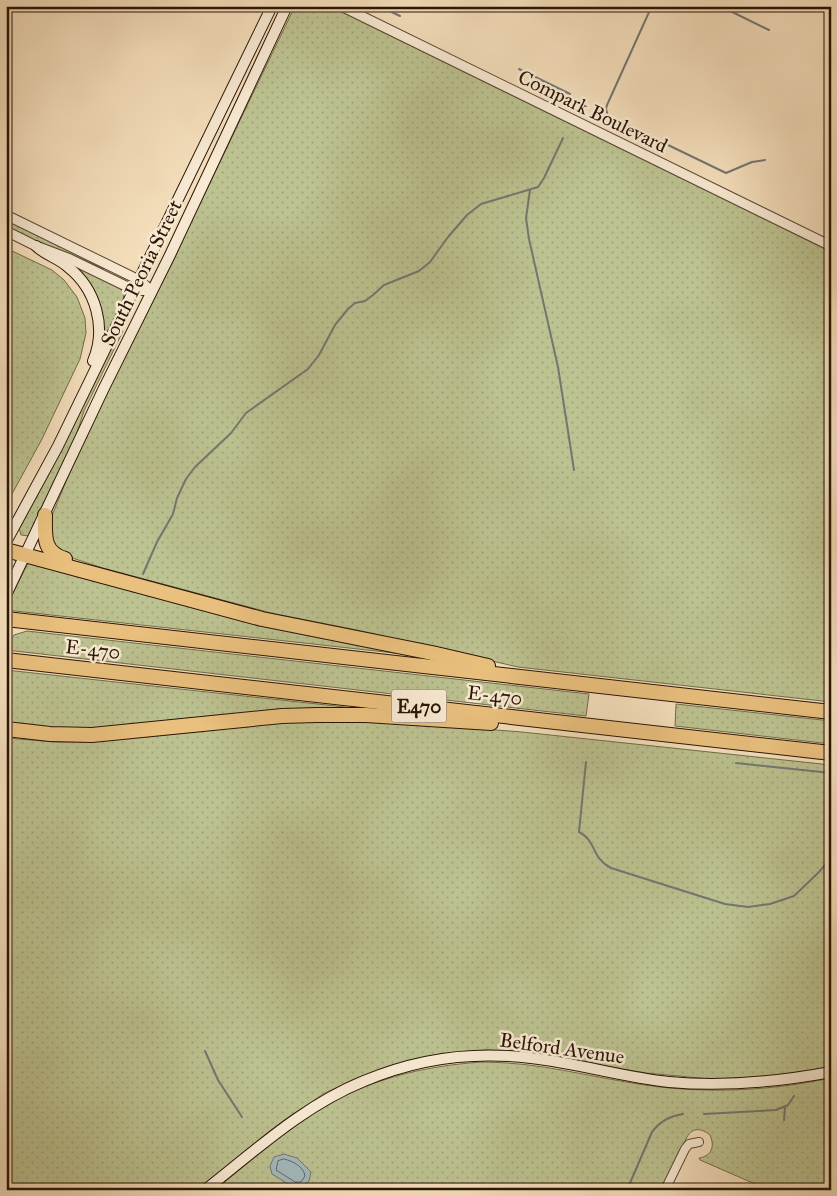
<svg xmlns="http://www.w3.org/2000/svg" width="837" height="1196" font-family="'IM FELL Great Primer',serif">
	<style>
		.grass { fill: url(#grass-dots); stroke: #726c4a }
		.water { fill: #a3b9bd; stroke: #727773 }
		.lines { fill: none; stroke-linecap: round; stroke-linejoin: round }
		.shore { stroke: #666760; stroke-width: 1 }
		.stream { stroke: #727773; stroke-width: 2 }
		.minor-casing { stroke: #5c4832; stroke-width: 10 }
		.tertiary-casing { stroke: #5c4832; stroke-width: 11 }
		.secondary-casing { stroke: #291504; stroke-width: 12 }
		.motorway-casing { stroke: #291504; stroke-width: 16 }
		.minor { stroke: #f8ead3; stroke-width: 8 }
		.tertiary { stroke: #f8ead3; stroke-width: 9 }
		.secondary { stroke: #f8ead3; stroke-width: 10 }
		.motorway { stroke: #eac07e; stroke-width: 14 }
		.labels { text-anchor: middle; stroke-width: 5; stroke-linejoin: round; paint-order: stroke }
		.shield { fill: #f8ead3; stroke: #675542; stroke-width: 1 }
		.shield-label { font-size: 19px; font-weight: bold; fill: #291504 }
		.street-label { font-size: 20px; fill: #291504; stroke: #f8ead3 }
	</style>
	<defs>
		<pattern id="grass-dots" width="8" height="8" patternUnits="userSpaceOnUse" patternTransform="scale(1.25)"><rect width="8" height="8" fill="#bcc290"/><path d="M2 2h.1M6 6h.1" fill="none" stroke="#a2a67b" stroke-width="1.8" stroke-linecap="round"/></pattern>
	</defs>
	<rect width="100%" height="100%" fill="#f5dfbc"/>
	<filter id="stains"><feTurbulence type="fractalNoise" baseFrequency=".004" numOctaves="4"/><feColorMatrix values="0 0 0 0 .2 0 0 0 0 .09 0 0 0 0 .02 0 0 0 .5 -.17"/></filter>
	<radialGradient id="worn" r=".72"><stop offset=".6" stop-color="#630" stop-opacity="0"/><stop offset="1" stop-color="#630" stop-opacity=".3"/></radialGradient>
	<g class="grass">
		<path d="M 295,6 L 330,6 L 831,252 L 831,702 L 518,667 L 357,630 L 271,613 L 103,568 L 69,557 L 55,549 L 49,523 L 69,474 L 125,355 L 195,214 Z"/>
		<path d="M 6,220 L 104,267 L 104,269 L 68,253 L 39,243 L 6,227 Z"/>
		<path d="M 6,248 L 52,270 L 64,280 L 77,297 L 85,318 L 86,333 L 80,359 L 42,439 L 6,505 Z"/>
		<path d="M 77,267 L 118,287 L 124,293 L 123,301 L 102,343 L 102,332 L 76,268 Z"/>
		<path d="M 120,329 L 123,331 L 84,411 L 75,439 L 29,536 L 21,535 L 19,528 Z"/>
		<path d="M 30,562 L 403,653 L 403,654 L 6,610 L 6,607 L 27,565 Z"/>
		<path d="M 27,631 L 589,694 L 586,716 L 6,650 L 14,635 Z"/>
		<path d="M 6,670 L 354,708 L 79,729 L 6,724 Z"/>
		<path d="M 676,704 L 831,721 L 831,744 L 675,726 Z"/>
		<path d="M 355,719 L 522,732 L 831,765 L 831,1067 L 766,1077 L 711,1079 L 646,1073 L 525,1052 L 485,1050 L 443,1054 L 389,1066 L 354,1079 L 323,1094 L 274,1128 L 197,1190 L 6,1190 L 6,738 L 56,742 L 92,742 L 286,721 Z"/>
		<path d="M 482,1062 C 540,1062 589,1077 645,1085 C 707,1094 769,1091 831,1078 L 831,1190 L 769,1190 L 700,1160 L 699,1158 C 712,1156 715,1146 710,1135 C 701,1128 693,1127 687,1137 L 662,1190 L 215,1190 C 247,1164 279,1136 314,1113 C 365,1080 422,1066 482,1062 Z"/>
	</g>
	<path class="water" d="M 284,1154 L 297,1158 L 311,1172 L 309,1181 L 302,1187 L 293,1187 L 272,1174 L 270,1166 L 274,1157 Z"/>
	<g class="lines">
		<path class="shore" d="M 284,1159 C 293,1161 304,1167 305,1176 L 301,1182 L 295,1182 L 276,1170 L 278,1161 Z"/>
		<g class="stream">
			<path d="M 379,6 L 400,16"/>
			<path d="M 655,6 L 650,10 L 607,105 L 606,109 L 608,116 L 726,173 L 752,162 L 765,160"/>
			<path d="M 720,6 L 769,30"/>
			<path d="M 519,69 L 570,94"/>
			<path d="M 530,190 L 526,218 L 529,239 L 558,367 L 574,470"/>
			<path d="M 143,574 L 157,542 L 173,514 L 177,498 L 186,479 L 195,467 L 231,433 L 246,413 L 308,369 L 319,355 L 335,325 L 348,309 L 355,303 L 365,301 L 373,295 L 384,285 L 419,271 L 430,262 L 448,237 L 467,215 L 481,204 L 538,187 L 544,178 L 563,138"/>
			<path d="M 586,762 L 579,832 C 597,841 591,858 611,868 L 725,904 L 748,907 L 770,904 L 794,896 L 819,872 L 831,858"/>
			<path d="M 736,763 L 831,773"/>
			<path d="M 826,1040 L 831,1031"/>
			<path d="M 205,1051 L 218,1080 L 242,1117"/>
			<path d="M 704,1114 L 776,1110 L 788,1105 L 794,1096"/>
			<path d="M 784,1120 L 785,1107"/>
			<path d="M 627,1190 L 652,1132 C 660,1121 670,1116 683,1114"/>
		</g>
		<g class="minor-casing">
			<path id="minor" d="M 665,1190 L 685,1149 L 689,1144 L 699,1142"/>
		</g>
		<g class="tertiary-casing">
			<g id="tertiary">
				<path d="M 341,6 L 831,246"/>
				<path d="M 6,215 L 139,280 L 152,291"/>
				<path d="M 6,231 L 36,246 L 70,259 L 134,290 L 152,291"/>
			</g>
		</g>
		<g class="secondary-casing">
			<g id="secondary">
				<path d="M 36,246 C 45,255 58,258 68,267 C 96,289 107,328 93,361"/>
				<path d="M 6,542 L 58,446 L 272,6"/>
				<path d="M 6,595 L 103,390 L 170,255 L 287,6"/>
				<path d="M 205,1190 C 256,1150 303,1106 364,1081 C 416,1059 474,1051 531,1058 C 577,1063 622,1077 669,1082 C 724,1087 777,1082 831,1072"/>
			</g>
		</g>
		<g class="motorway-casing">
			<g id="motorway">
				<path d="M 45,515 C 45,535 42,552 65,559"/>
				<path d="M 6,550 L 262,619 L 432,653 L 488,666"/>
				<path d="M 6,619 L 831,712"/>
				<path d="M 6,660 L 831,753"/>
				<path d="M 6,729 L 50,734 L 92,735 L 282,716 L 316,715 L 366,715 L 491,723"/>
			</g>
		</g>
		<use href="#minor" class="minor"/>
		<use href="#tertiary" class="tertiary"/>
		<use href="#secondary" class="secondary"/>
		<use href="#motorway" class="motorway"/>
	</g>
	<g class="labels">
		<rect class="shield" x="391.5" y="689.5" width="55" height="33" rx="4"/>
		<g class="shield-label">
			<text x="419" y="713">E470</text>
		</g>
		<g class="street-label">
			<text transform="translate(593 111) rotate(26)" y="7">Compark Boulevard</text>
			<text transform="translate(141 273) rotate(-64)" y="7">South Peoria Street</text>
			<text transform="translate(93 649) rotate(6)" y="7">E-470</text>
			<text transform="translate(495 695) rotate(6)" y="7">E-470</text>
			<text transform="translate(562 1048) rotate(8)" y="7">Belford Avenue</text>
		</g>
	</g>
	<rect width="837" height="1196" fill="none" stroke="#f5dfbc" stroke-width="25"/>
	<rect x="8" y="8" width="822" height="1181" fill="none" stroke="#291504" stroke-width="2.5"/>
	<rect x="12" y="12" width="812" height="1171" fill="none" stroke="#291504"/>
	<rect width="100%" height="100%" filter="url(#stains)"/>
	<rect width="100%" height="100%" fill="url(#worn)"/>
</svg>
